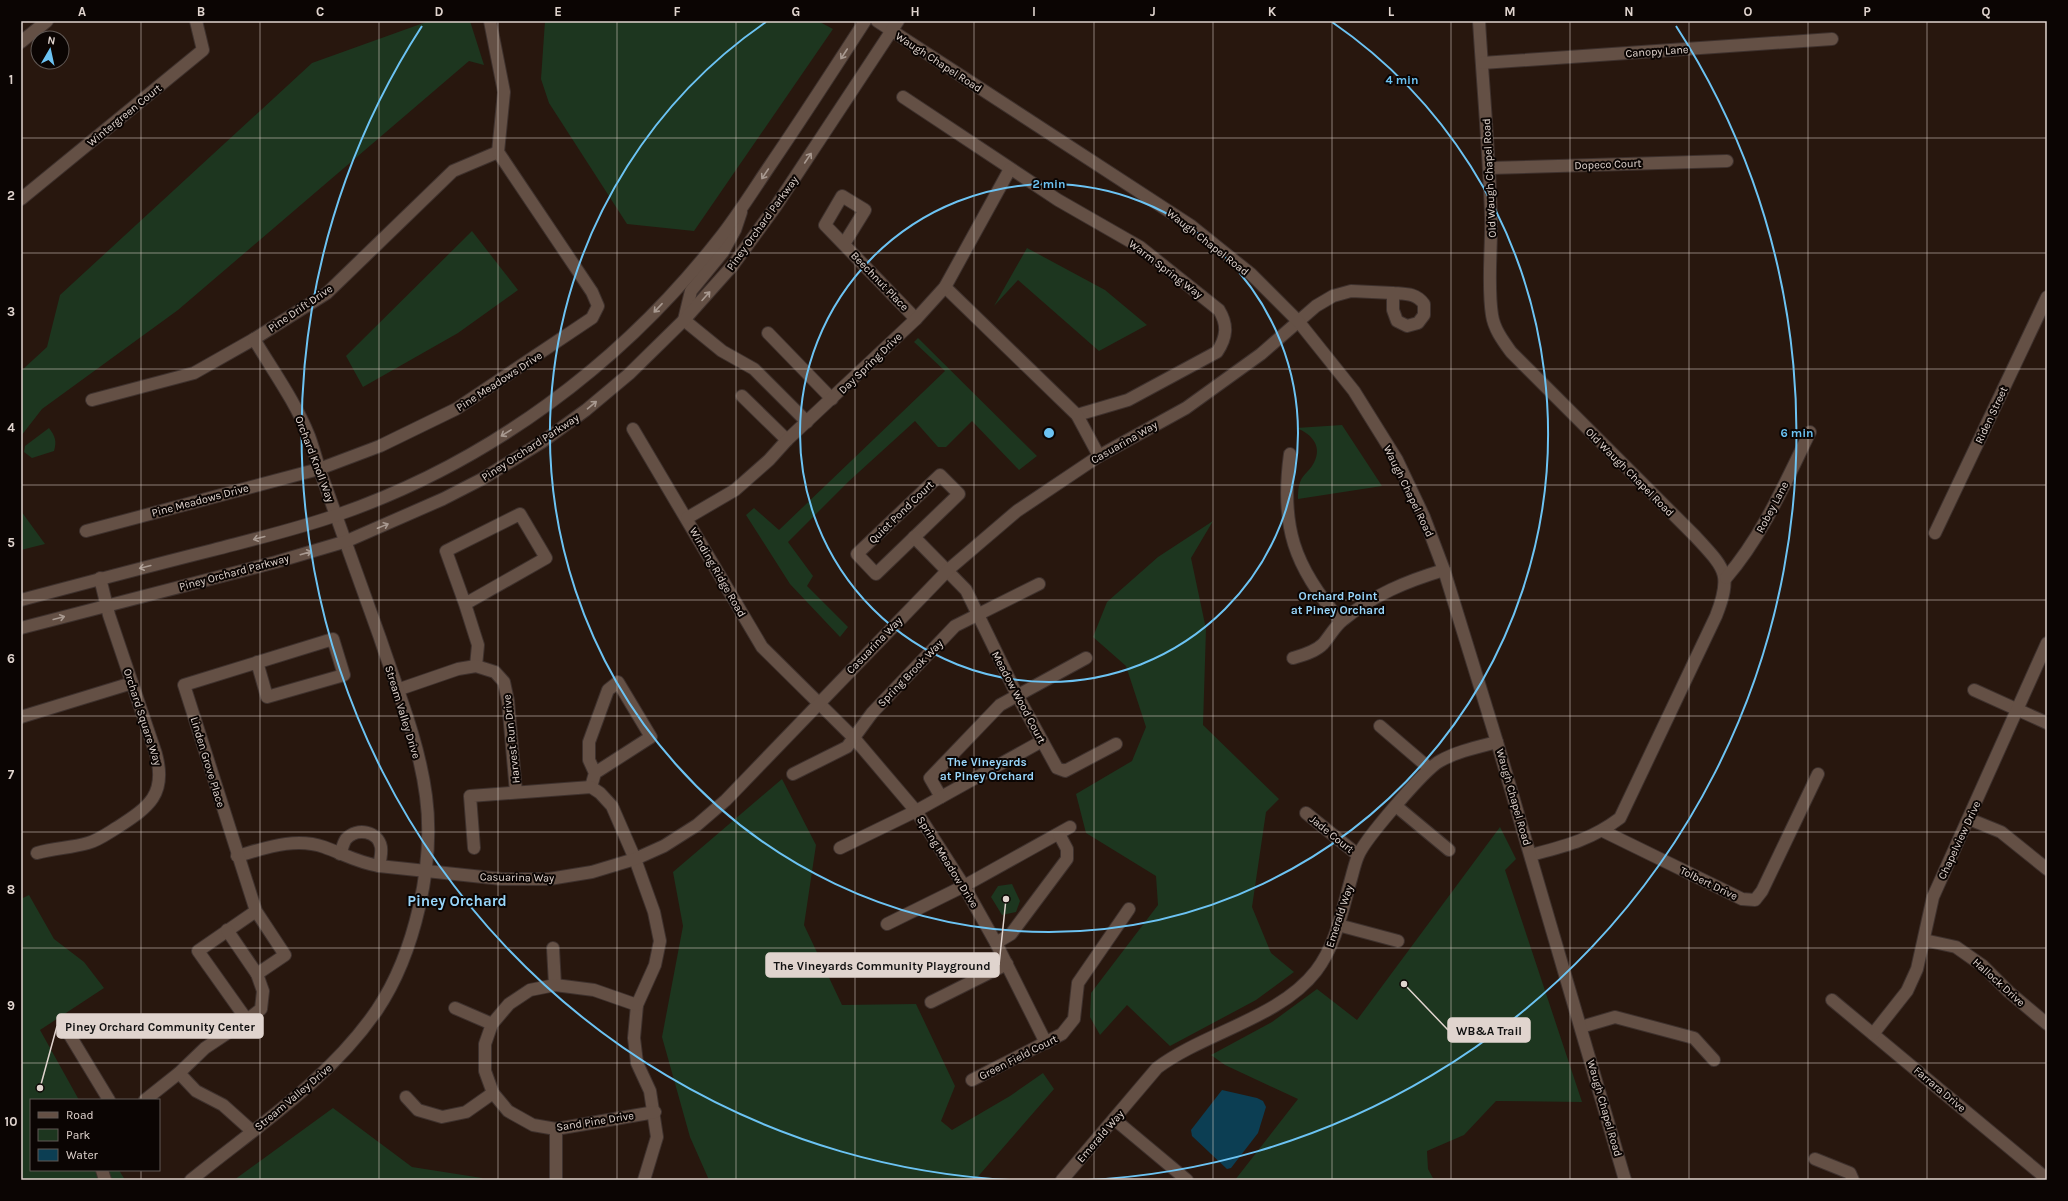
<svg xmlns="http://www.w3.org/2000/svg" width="2068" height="1201" font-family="Karla,sans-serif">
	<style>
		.green { fill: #1d361f }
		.water { fill: #0c3e53 }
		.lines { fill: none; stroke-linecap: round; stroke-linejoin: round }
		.street-casing { stroke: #3e312d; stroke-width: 14 }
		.secondary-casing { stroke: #3e312d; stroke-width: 14 }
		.street { stroke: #645045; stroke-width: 12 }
		.secondary { stroke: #645045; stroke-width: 12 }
		.oneway { stroke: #a89990 }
		.grid { fill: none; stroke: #e0d4ce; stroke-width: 1; stroke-opacity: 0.55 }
		.ring { fill: none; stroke: #6cc3f3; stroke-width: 2 }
		.labels { text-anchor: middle; stroke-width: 4; stroke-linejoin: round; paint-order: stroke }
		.street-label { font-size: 11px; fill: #e0d4ce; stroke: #0b0503 }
		.neighbourhood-label { font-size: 12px; font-weight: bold; fill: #98d5f9; stroke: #0b0503 }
		.district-label { font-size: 15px; font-weight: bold; fill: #98d5f9; stroke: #0b0503 }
		.centre { fill: #6cc3f3; stroke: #0b0503; stroke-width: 2 }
		.ring-label { font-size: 12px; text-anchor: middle; font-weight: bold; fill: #6cc3f3; stroke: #0b0503; stroke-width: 4; stroke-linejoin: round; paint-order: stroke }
		.leader { fill: none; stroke: #e0d4ce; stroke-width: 1.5 }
		.callout-dot { fill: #e0d4ce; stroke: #0b0503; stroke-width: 1.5 }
		.callout { fill: #e0d4ce; stroke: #e0d4ce; stroke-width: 1.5 }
		.callout-label { font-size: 12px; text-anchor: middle; font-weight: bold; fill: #111 }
		.neatline { fill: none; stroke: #e0d4ce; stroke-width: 1.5 }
		.grid-label { font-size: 13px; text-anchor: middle; font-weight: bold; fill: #e0d4ce }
	</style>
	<rect width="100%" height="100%" fill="#28170e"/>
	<g class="green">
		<path d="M 429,21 L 470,21 L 484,65 L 469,61 L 178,310 L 42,409 L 21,436 L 21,371 L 47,347 L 60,295 L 312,63 Z"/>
		<path d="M 545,21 L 818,21 L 833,29 L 694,231 L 627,224 L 549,103 L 541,79 Z"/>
		<path d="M 472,231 L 518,290 L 458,333 L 363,387 L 346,356 Z"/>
		<path d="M 1027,248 L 1105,290 L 1147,325 L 1099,351 L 1018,280 L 994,306 Z"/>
		<path d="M 918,338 L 1037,456 L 1019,470 L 972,421 L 946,447 L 938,447 L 915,421 L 848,482 L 788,542 L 813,576 L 807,586 L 848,627 L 840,637 L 790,584 L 746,515 L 754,508 L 779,530 L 945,371 L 914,342 Z"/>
		<path d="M 1342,425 L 1382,486 L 1298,499 C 1298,493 1298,486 1301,480 C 1303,475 1309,471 1312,466 C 1324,448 1313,434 1296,428 Z"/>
		<path d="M 49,428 C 55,436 57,441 54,451 L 32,458 L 24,452 L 25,446 Z"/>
		<path d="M 21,511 L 45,544 L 21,550 Z"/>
		<path d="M 1213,521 L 1191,558 L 1206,629 L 1203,725 L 1279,799 L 1266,812 L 1252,907 L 1271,953 L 1294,972 L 1256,1000 L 1170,1046 L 1127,1005 L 1100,1035 L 1090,1017 L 1091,993 L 1158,905 L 1156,876 L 1086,833 L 1076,794 L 1132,761 L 1146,727 L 1126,666 L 1093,637 L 1107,602 L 1158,557 Z"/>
		<path d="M 782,779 L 816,845 L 804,925 L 842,1005 L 916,1004 L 955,1086 L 941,1121 L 952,1130 L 1010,1096 L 1043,1073 L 1054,1089 L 975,1180 L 709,1180 L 690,1137 L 662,1037 L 683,926 L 673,872 Z"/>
		<path d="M 1500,827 L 1516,859 L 1505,870 L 1582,1102 L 1496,1101 L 1464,1135 L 1427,1151 L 1428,1169 L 1434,1180 L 1235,1180 L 1298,1099 L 1225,1065 L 1211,1055 L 1272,1022 L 1317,989 L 1357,1020 Z"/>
		<path d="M 1012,884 L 1020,901 L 1016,912 L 1002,915 L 991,897 L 998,886 Z"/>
		<path d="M 29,895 L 54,939 L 84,962 L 104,988 L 40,1030 L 79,1100 L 31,1100 L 31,1170 L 119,1170 L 125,1180 L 21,1180 L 21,899 Z"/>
		<path d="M 333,1108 L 412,1167 L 482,1178 L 483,1180 L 234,1180 Z"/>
	</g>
	<path class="water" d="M 1222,1090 L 1257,1098 L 1263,1101 L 1266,1107 L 1258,1133 L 1231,1168 L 1227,1169 L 1192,1136 L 1191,1130 Z"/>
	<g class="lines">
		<g class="street-casing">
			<g id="street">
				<path d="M 1479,21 C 1483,86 1489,150 1491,215 C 1492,246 1487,284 1492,315 C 1494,329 1503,341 1511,352 L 1695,536 C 1724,568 1733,573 1716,616 L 1620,818 C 1591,840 1565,846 1531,855"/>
				<path d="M 1482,63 L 1832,39"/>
				<path d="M 903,97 L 1058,200 L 1140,247 L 1219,310 C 1228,325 1227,337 1217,352 L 1128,400 L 1077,415"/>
				<path d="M 1489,168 L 1727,161"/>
				<path d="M 21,199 L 203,50 L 196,21"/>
				<path d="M 741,212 L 735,230 L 723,252 L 691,291 L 684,320 L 722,351 L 754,369 L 807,422"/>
				<path d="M 844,244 L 865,210 L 842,196 L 825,225 L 916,319"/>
				<path d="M 945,287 L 1077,415 L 1099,456"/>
				<path d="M 768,333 L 832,399"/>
				<path d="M 742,396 L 787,440"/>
				<path d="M 92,400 L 194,373 L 254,339 L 327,293 L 453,171 L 498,152"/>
				<path d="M 633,429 L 762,647 L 854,738 L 916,811 L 964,886 L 996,943 L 1046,1043"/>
				<path d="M 1290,454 C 1280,526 1294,567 1341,621"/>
				<path d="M 940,475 L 959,494 L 876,574 L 857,554 Z"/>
				<path d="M 687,518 L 735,490 L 769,460 L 787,440 L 916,319 L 945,287 L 1010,169"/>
				<path d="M 86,531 L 319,469 L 380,446 L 456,409 L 592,318 L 598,306 L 592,292 L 498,152 L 504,92 L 490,21"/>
				<path d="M 1935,533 L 2047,297"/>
				<path d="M 914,537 L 966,590 L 1017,695 L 1057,768 L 1065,771 L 1116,744"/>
				<path d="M 1726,578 C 1763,535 1785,483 1810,432"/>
				<path d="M 465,604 L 446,551 L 520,514 L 546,558 L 465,604 L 478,645 L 476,666"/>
				<path d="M 1293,658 C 1303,655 1315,652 1323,644 C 1330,636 1335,626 1343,620 C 1373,595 1407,581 1444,570"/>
				<path d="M 397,690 L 458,669 L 476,666 L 495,672 L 504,682 L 508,701 L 516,792"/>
				<path d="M 1974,690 L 2047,723"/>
				<path d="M 21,717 L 132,683"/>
				<path d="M 1380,726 L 1429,768"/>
				<path d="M 793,774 L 847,747 L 872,713 L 955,626 L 1039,584"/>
				<path d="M 591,787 L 595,773 L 651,737 L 618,682 L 608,690 L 589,742 L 589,760 L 595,773"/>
				<path d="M 941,797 L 930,778 L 1000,705 L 1086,658"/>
				<path d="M 1396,806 L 1449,850"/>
				<path d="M 1306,813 L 1358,855"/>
				<path d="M 1969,819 L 2001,832 L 2047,869"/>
				<path d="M 1603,831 L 1742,899 L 1755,900 L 1762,891 L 1818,774"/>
				<path d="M 474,848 L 470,796 L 591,787 L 600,793 L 612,806 L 635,859 L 654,912 L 660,941 L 655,965 L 637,1005 L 634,1038 L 637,1063 L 650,1091 L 657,1137 L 644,1180"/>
				<path d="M 840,848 L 916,811 L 1042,741"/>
				<path d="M 37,853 C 54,848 71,848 88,843 C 99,840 108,833 118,827 C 149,807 167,794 156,754 L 109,615 L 100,578"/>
				<path d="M 340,854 C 342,850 343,843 346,839 C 357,827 378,831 381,847 C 382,853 380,861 379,866"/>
				<path d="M 237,856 C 266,848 295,837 324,847 C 343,854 359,863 379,866 L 502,879 L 549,879 L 592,872 L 635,859 L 664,846 L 697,825 L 726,800 L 948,570 L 1017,511 L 1099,456 L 1186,408 L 1261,354 L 1316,306 L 1333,296 L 1351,291 L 1393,293 L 1393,310 L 1397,321 L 1407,326 L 1418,323 L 1424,315 L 1424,304 C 1416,293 1406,294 1393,293"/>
				<path d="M 256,911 L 285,955 L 257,974 L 263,991 L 261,1009 L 247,1020 L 198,951 L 256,911 L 184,685 L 333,639 L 344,675 L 267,697 L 257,662"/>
				<path d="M 887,924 L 964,886 L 1070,827"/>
				<path d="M 1338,925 L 1398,941"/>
				<path d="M 227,930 L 257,974"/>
				<path d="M 1924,940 L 1956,947 L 1983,966 L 2009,992 L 2047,1024"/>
				<path d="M 996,943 L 1011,934 L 1067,859 L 1067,849 L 1059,834"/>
				<path d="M 553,948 L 555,985"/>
				<path d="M 1832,1000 L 2047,1179"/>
				<path d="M 931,1002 L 1007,964"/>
				<path d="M 637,1005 L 594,990 L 555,985 L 530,990 L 509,1004 L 492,1024 L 485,1044 L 485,1071 L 493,1093 L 508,1111 L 533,1125 L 556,1129 L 655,1112"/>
				<path d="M 455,1008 L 492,1024"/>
				<path d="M 63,1024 L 109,1100"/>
				<path d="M 1581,1027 L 1615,1017 L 1694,1038 L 1714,1060"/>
				<path d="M 1873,1034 L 1907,991 L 1917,969 L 1933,897 L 2047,643"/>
				<path d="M 179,1073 L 196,1091 L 223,1105 L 252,1131"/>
				<path d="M 972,1080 L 1062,1034 L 1074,1019 L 1078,983 L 1129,909"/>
				<path d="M 406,1097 L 418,1110 L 442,1117 L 466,1112 L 493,1093"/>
				<path d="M 145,1100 L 179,1073 L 205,1048 L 247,1020"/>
				<path d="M 1114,1119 L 1187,1180"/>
				<path d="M 556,1129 L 556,1180"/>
				<path d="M 1815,1159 L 1850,1173 L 1853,1180"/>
				<path d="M 102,1170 L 105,1180"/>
				<path d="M 191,1180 C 256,1127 329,1080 377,1010 C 415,953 435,864 426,796 C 419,742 397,689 380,638 C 360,581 339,525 319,468 C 316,458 313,447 309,436 C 295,401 273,371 254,339"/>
				<path d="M 1062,1180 L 1157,1068 C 1203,1033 1280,1018 1316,971 C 1336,945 1342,911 1351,879 C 1353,872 1355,863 1358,856 C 1364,840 1425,769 1440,761 C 1458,751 1478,747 1497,742"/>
			</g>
		</g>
		<g class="secondary-casing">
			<g id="secondary">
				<path d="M 877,21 L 1190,225 L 1251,274 L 1298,321 L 1354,391 L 1397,460 L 1424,517 L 1444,570 L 1497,742 L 1625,1180"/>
				<path d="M 21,42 L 47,21"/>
				<path d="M 21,600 C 85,583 149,566 213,550 C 255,539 297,529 337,515 C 488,463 621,364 719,239 C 738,215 754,189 771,164 C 803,117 834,69 865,21"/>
				<path d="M 21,628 L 276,562 L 347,541 L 443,499 L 482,479 L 542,442 L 586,410 L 629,374 L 684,320 L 733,265 L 776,206 L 898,21"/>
			</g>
		</g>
		<use href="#street" class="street"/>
		<use href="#secondary" class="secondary"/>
	</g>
	<defs><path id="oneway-shaft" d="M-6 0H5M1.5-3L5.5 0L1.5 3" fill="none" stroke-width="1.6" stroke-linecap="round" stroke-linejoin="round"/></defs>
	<g class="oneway">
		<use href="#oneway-shaft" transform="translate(844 54) rotate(123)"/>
		<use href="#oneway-shaft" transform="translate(808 158) rotate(-56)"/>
		<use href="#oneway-shaft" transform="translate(765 174) rotate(124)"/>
		<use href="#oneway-shaft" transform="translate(706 296) rotate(-48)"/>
		<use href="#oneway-shaft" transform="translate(658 308) rotate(133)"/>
		<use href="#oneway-shaft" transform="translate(592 405) rotate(-40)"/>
		<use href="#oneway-shaft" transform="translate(506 433) rotate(148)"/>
		<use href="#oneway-shaft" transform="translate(383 526) rotate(-22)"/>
		<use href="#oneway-shaft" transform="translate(259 538) rotate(165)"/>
		<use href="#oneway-shaft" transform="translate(306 553) rotate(-16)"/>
		<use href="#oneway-shaft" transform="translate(145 567) rotate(166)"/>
		<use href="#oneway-shaft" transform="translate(59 618) rotate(-15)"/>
	</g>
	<path class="grid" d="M 141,21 L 141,1100M 260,21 L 260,1180M 379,21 L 379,1180M 498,21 L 498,1180M 617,21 L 617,1180M 736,21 L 736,1180M 855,21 L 855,1180M 974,21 L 974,1180M 1094,21 L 1094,1180M 1213,21 L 1213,1180M 1332,21 L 1332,1180M 1451,21 L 1451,1180M 1570,21 L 1570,1180M 1689,21 L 1689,1180M 1808,21 L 1808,1180M 1927,21 L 1927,1180M 21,138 L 2047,138M 21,253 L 2047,253M 21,369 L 2047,369M 21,485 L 2047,485M 21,600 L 2047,600M 21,716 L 2047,716M 21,832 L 2047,832M 21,948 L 2047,948M 21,1063 L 2047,1063M 141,1170 L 141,1180"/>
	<g class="ring">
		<circle cx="1049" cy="433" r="249"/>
		<path d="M1332 22A499 499 0 1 1 766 22"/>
		<path d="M1010 1180A748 748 0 0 1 422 26M1676 26A748 748 0 0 1 1088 1180"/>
	</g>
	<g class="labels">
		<g class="street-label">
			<text transform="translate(1657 51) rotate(-4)" y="4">Canopy Lane</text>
			<text transform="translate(939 62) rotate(33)" y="4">Waugh Chapel Road</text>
			<text transform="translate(124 115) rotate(-39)" y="4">Wintergreen Court</text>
			<text transform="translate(1608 164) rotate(-2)" y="4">Dopeco Court</text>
			<text transform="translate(1489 178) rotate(-93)" y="4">Old Waugh Chapel Road</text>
			<text transform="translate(762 223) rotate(-54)" y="4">Piney Orchard Parkway</text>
			<text transform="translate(1208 242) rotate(38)" y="4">Waugh Chapel Road</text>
			<text transform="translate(1166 269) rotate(37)" y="4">Warm Spring Way</text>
			<text transform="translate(880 281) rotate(46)" y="4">Beechnut Place</text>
			<text transform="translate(300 308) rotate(-34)" y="4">Pine Drift Drive</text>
			<text transform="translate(870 363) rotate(-44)" y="4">Day Spring Drive</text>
			<text transform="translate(499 381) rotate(-33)" y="4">Pine Meadows Drive</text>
			<text transform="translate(1991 415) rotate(-65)" y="4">Riden Street</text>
			<text transform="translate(1124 442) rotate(-30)" y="4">Casuarina Way</text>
			<text transform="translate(530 447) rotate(-33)" y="4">Piney Orchard Parkway</text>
			<text transform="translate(315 459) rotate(69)" y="4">Orchard Knoll Way</text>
			<text transform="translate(1630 472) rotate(45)" y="4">Old Waugh Chapel Road</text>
			<text transform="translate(1409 491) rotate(64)" y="4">Waugh Chapel Road</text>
			<text transform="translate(200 500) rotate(-15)" y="4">Pine Meadows Drive</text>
			<text transform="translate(1772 507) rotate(-62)" y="4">Robey Lane</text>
			<text transform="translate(901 512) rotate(-44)" y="4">Quiet Pond Court</text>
			<text transform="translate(234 572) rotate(-15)" y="4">Piney Orchard Parkway</text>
			<text transform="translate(718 572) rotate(60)" y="4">Winding Ridge Road</text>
			<text transform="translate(874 645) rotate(-46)" y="4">Casuarina Way</text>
			<text transform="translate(910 673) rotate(-46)" y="4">Spring Brook Way</text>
			<text transform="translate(1019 697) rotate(62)" y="4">Meadow Wood Court</text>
			<text transform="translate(403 712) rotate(73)" y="4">Stream Valley Drive</text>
			<text transform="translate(143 717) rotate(72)" y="4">Orchard Square Way</text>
			<text transform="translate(511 739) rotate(-96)" y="4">Harvest Run Drive</text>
			<text transform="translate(208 762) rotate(73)" y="4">Linden Grove Place</text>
			<text transform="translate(1514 797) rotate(74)" y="4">Waugh Chapel Road</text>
			<text transform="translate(1332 834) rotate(39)" y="4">Jade Court</text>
			<text transform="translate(1959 840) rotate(-65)" y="4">Chapelview Drive</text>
			<text transform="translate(948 862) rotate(58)" y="4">Spring Meadow Drive</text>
			<text transform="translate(517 877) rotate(1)" y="4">Casuarina Way</text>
			<text transform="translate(1709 883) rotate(26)" y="4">Tolbert Drive</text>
			<text transform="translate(1339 916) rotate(-72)" y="4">Emerald Way</text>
			<text transform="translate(1999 982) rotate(42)" y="4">Hallock Drive</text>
			<text transform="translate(1018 1057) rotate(-27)" y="4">Green Field Court</text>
			<text transform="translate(1940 1089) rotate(40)" y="4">Farrara Drive</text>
			<text transform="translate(293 1097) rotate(-40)" y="4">Stream Valley Drive</text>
			<text transform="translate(1605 1108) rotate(74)" y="4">Waugh Chapel Road</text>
			<text transform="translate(595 1121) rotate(-9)" y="4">Sand Pine Drive</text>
			<text transform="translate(1100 1136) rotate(-49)" y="4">Emerald Way</text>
		</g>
		<g class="neighbourhood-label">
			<text x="1338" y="600">Orchard Point<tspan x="1338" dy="14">at Piney Orchard</tspan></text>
			<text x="987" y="766">The Vineyards<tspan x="987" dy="14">at Piney Orchard</tspan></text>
		</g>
		<g class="district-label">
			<text x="457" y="906">Piney Orchard</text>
		</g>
	</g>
	<circle cx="1049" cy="433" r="6" class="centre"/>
	<g class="ring-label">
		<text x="1402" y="84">4 min</text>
		<text x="1049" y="188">2 min</text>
		<text x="1797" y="437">6 min</text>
	</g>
	<path class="leader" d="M1006 899L999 965M40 1088L57 1026M1404 984L1448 1030"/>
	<g class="callout-dot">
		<circle cx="1006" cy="899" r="4"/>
		<circle cx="40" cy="1088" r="4"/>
		<circle cx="1404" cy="984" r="4"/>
	</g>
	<g class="callout">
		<rect x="766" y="953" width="233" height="24" rx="4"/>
		<rect x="57" y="1014" width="206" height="24" rx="4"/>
		<rect x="1448" y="1018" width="82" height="24" rx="4"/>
	</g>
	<g class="callout-label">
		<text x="882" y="970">The Vineyards Community Playground</text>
		<text x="160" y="1031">Piney Orchard Community Center</text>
		<text x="1489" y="1035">WB&amp;A Trail</text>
	</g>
	<rect width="2068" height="1201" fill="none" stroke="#0b0503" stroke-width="44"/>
	<rect x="30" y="1099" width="130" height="72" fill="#0b0503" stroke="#605854"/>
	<rect x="38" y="1112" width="20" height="6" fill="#645045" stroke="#605854"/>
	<text x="66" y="1119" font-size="12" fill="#e0d4ce">Road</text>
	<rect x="38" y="1129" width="20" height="12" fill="#1d361f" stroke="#605854"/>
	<text x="66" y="1139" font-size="12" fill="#e0d4ce">Park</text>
	<rect x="38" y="1149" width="20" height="12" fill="#0c3e53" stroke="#605854"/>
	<text x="66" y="1159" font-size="12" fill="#e0d4ce">Water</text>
	<g transform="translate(50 50) rotate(9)"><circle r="19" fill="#0b0503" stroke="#605854"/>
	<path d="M0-3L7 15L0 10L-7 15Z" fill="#6cc3f3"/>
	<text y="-6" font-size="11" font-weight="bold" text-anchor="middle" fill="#e0d4ce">N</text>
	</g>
	<rect x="22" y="22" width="2024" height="1157" class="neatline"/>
	<g class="grid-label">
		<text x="82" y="16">A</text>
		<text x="201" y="16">B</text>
		<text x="320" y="16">C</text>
		<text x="439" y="16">D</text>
		<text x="558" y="16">E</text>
		<text x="677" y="16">F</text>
		<text x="796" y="16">G</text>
		<text x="915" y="16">H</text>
		<text x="1034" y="16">I</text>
		<text x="1153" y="16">J</text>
		<text x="1272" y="16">K</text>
		<text x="1391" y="16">L</text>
		<text x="1510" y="16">M</text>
		<text x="1629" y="16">N</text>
		<text x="1748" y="16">O</text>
		<text x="1867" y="16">P</text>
		<text x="1986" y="16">Q</text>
		<text x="11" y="84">1</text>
		<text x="11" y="200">2</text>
		<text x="11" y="316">3</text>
		<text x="11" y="432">4</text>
		<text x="11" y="547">5</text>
		<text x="11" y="663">6</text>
		<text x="11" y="779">7</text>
		<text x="11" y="894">8</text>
		<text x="11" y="1010">9</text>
		<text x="11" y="1126">10</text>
	</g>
</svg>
